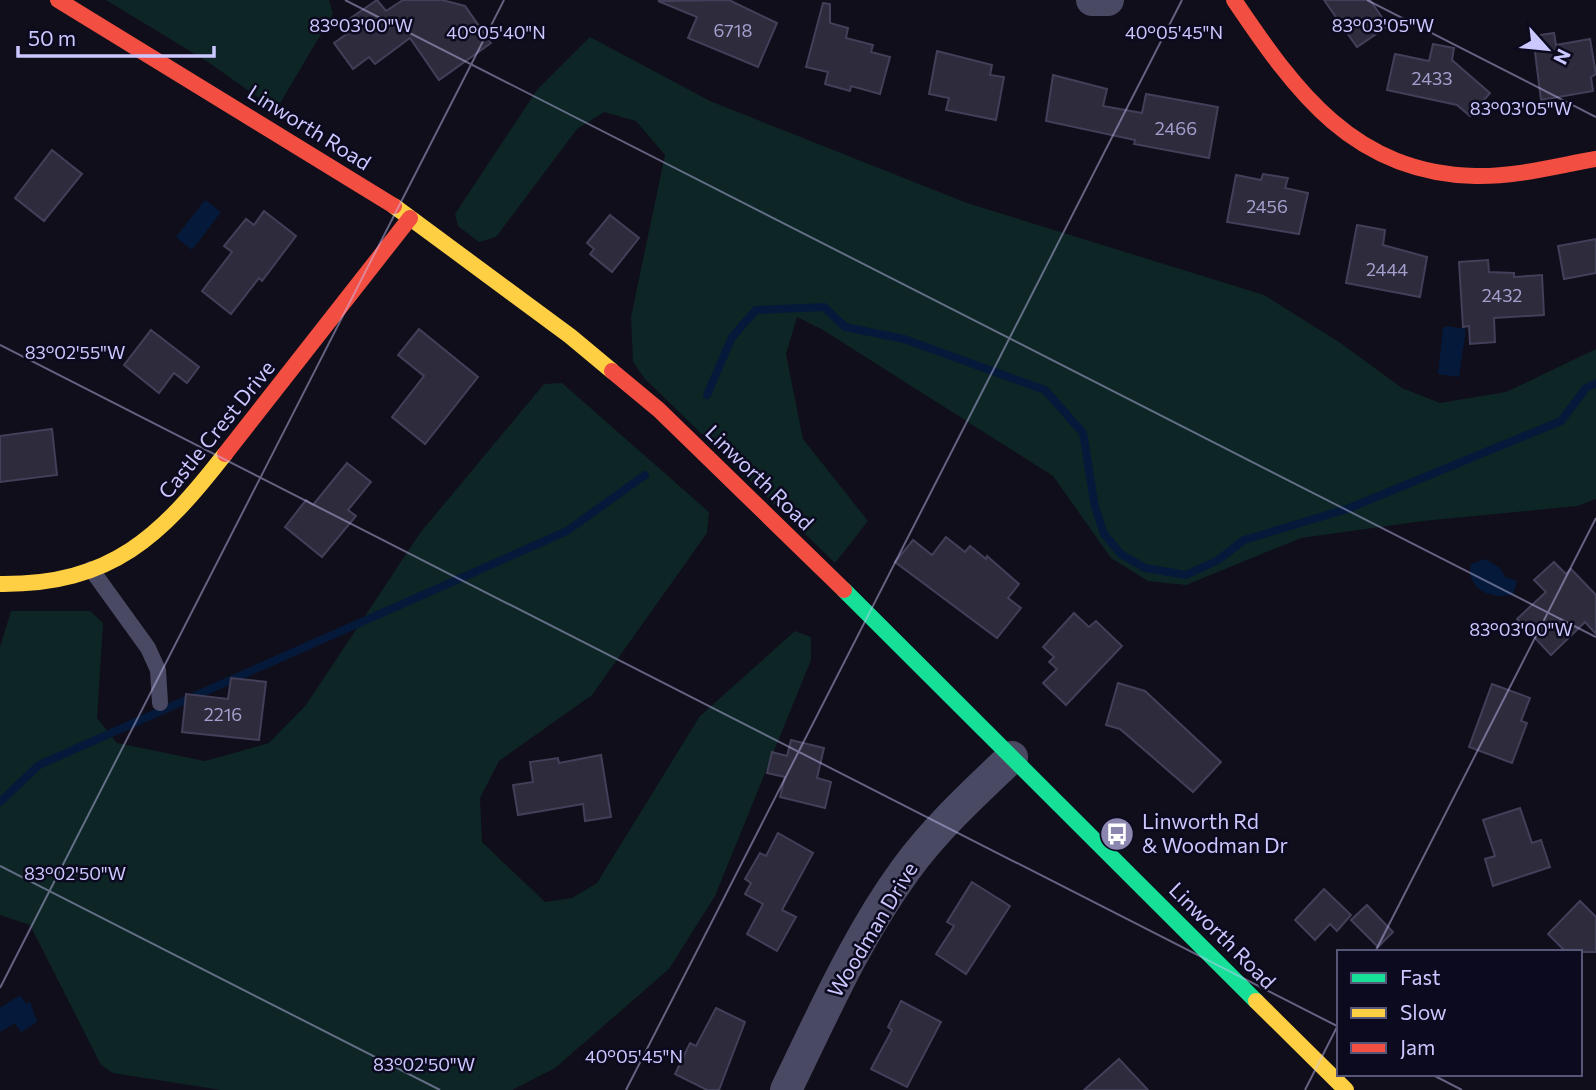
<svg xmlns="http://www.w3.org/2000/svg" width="1596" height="1090" font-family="Commissioner,sans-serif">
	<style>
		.green { fill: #0d2524 }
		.water { fill: #051a3a }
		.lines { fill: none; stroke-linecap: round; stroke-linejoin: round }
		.stream { stroke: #051a3a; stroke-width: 8 }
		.building { fill: #2e2b3d; stroke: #423f59; stroke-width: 2 }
		.lane { stroke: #494963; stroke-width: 16 }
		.street { stroke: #494963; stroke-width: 32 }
		.fast { stroke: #16e098; stroke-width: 16 }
		.slow { stroke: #ffcf43; stroke-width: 16 }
		.jam { stroke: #f24e42; stroke-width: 16 }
		.ticks { fill: none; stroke: #cbc7ff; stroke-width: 2; stroke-opacity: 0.45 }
		.labels { text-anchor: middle; stroke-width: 5; stroke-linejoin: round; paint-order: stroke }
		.number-label { font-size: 18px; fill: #a4a0ce }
		.street-label { font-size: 21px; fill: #cbc7ff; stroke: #0c0a1e }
		.poi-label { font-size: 21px; fill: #cbc7ff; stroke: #0c0a1e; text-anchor: start }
		.ticks-label { font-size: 18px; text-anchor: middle; fill: #cbc7ff; stroke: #0c0a1e; stroke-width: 5; stroke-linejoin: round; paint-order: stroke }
	</style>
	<rect width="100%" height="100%" fill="#100e1a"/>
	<g class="green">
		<path d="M 106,0 L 329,0 L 333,14 L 276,110 L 208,62 Z"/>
		<path d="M 590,37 L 710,101 L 967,203 L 1264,295 L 1339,342 L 1402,388 L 1440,403 L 1506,392 L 1596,349 L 1596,499 L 1577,506 L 1423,521 L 1301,538 L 1186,585 L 1148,581 L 1111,558 L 1053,476 L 823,330 L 797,317 L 786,354 L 803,439 L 868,521 L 835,563 L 645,379 L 633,362 L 631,317 L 665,155 L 636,121 L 604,112 L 577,129 L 496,237 L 479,242 L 458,226 L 455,214 L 537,90 Z"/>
		<path d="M 562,383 L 709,512 L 707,533 L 592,695 L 499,761 L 480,798 L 482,842 L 545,902 L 572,898 L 597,883 L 700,716 L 795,631 L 811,637 L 811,660 L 715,896 L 669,969 L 555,1068 L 512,1090 L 221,1090 L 113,1073 L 101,1065 L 30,925 L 0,915 L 0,647 L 11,611 L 90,611 L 103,623 L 97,718 L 117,743 L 205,761 L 269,743 L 306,705 L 420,533 L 544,384 Z"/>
	</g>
	<g class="water">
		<path d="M 205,200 L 221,212 L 192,250 L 176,237 Z"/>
		<path d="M 1447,326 L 1466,329 L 1459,377 L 1438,374 L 1443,328 Z"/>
		<path d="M 1485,559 L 1500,568 L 1505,577 L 1517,581 L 1513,594 C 1492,601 1465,588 1471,564 Z"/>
		<path d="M 20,995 L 26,1004 L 30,1002 L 37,1022 L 21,1032 L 15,1023 L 0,1032 L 0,1008 Z"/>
	</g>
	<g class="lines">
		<g class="stream">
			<path d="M 707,395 L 732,337 L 756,310 L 824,307 L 845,327 L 904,339 L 1045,390 L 1083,433 L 1095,507 L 1104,534 L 1121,554 L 1145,568 L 1186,575 L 1218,560 L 1244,540 L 1347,509 L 1561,421 L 1586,388 L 1596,383"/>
			<path d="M 0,802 L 39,765 L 567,531 L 645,475"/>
		</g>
	</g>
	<g class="building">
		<path d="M 377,0 L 386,11 L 403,0 L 442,0 L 465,6 L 491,43 L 439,80 L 410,38 L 375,64 L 369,57 L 353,69 L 334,43 L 351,31 L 345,22 Z"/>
		<path d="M 729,0 L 777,23 L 758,67 L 688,38 L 697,17 L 658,1 Z"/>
		<path d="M 1324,0 L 1370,0 L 1388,26 L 1357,47 Z"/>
		<path d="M 823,3 L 830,4 L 830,23 L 848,28 L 846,38 L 873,45 L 871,52 L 890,57 L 880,94 L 851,86 L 850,91 L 825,84 L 828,72 L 806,67 Z"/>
		<path d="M 1554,33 L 1556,45 L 1590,39 L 1596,74 L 1591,77 L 1593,91 L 1541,100 L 1533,36 Z"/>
		<path d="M 1433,44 L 1454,48 L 1452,60 L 1490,93 L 1470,116 L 1457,105 L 1387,90 L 1395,54 L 1429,61 Z"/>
		<path d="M 937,51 L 992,65 L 990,75 L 1004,77 L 996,120 L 946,110 L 949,98 L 929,94 Z"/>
		<path d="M 1053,75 L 1107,89 L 1103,106 L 1142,113 L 1146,94 L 1218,107 L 1209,158 L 1134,144 L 1135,140 L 1046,121 Z"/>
		<path d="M 52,150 L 82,174 L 44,221 L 15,198 Z"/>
		<path d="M 1263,174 L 1288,178 L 1285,188 L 1308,193 L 1299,234 L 1227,222 L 1236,175 L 1261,180 Z"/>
		<path d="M 264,211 L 296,236 L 262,281 L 259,278 L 231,314 L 202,291 L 232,252 L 224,246 L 246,219 L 254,225 Z"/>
		<path d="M 610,215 L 639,238 L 612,272 L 590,254 L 594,249 L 587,243 Z"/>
		<path d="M 1357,225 L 1385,230 L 1383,245 L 1427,257 L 1420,297 L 1346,283 Z"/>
		<path d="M 1596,239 L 1596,273 L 1564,279 L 1558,246 Z"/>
		<path d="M 1488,260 L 1489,272 L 1514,273 L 1514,277 L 1542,275 L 1544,315 L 1494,318 L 1495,342 L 1470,344 L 1469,326 L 1463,327 L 1459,262 Z"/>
		<path d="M 419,329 L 478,377 L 425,444 L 392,417 L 424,376 L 398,355 Z"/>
		<path d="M 151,330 L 199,367 L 187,383 L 174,373 L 159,393 L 124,365 Z"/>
		<path d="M 52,429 L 57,475 L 0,482 L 0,436 Z"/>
		<path d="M 347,463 L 371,482 L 348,510 L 356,516 L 322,557 L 285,527 L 306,500 L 313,505 Z"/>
		<path d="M 946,537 L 965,552 L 970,546 L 986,559 L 987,556 L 1019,584 L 1008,598 L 1021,608 L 997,638 L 895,562 L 913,540 L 932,555 Z"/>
		<path d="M 1554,562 L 1566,574 L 1571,569 L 1596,595 L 1596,634 L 1585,622 L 1551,655 L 1517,619 L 1546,592 L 1534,580 Z"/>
		<path d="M 1074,613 L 1089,627 L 1096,621 L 1122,646 L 1066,705 L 1043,683 L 1057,669 L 1049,662 L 1054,657 L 1043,647 Z"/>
		<path d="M 231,678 L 266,682 L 259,740 L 182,732 L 186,694 L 228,699 Z"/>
		<path d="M 1118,683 L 1145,691 L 1221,762 L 1193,792 L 1120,729 L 1106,725 Z"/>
		<path d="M 1492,684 L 1530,698 L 1521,721 L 1527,723 L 1512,763 L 1469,747 Z"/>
		<path d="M 791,740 L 824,748 L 817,778 L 831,782 L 825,808 L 780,797 L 785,777 L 767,773 L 772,752 L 787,756 Z"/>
		<path d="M 601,755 L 611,817 L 585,821 L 583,804 L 518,815 L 513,785 L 533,782 L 530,762 L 558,758 L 559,763 Z"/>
		<path d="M 1520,808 L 1532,843 L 1541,840 L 1550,867 L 1493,886 L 1485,859 L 1495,856 L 1483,820 Z"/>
		<path d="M 778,833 L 813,853 L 782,910 L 796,917 L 777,951 L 747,934 L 763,904 L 745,894 L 751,883 L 745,879 L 760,853 L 766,856 Z"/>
		<path d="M 972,882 L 1010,906 L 966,974 L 936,954 L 954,926 L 947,922 Z"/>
		<path d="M 1324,889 L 1351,915 L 1337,931 L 1330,924 L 1315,940 L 1295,920 Z"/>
		<path d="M 1580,901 L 1596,917 L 1596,952 L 1566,952 L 1548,934 Z"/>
		<path d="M 1367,905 L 1393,932 L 1378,947 L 1351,920 Z"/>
		<path d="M 901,1001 L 941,1022 L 907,1087 L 871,1069 L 892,1030 L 888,1027 Z"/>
		<path d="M 716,1008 L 745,1022 L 719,1090 L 707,1090 L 675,1074 L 690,1043 L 696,1046 Z"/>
		<path d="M 1119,1059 L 1148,1090 L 1084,1090 Z"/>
	</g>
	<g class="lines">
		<path class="lane" d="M 91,569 L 148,648 L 158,670 L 160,703"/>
		<g class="street">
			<path d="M 1092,0 L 1108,0"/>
			<path d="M 786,1090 C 822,1016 857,936 906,869 C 936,828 975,792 1012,757"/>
		</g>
		<path class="fast" d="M 844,590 L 1256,1001"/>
		<g class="slow">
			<path d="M 394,206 L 570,336 L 612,371"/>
			<path d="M 0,584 C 112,585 161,536 225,454"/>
			<path d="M 1256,1001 L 1346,1090"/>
		</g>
		<g class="jam">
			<path d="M 58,0 L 394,206"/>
			<path d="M 1234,0 C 1296,92 1354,173 1475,176 C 1516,177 1556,166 1596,159"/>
			<path d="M 612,371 L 659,410 L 844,590"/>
			<path d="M 225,454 L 410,218"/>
		</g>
	</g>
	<path class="ticks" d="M 345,0 L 1596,637M 1367,0 L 1596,117M 0,345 L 1339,1027M 0,866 L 440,1090M 1375,952 L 1596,518M 0,988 L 504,0M 1431,1074 L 1462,1090M 626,1090 L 1182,0M 1305,1090 L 1339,1023"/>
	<defs>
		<g id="bus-disc" transform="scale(1.75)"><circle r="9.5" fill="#8a86af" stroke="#0c0a1e"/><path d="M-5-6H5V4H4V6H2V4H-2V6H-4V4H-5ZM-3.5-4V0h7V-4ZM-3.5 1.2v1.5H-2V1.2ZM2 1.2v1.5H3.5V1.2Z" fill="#fff"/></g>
	</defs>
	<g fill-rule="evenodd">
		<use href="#bus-disc" x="1117" y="834"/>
	</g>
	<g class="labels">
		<g class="number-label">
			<text x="733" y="37">6718</text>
			<text x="1432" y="85">2433</text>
			<text x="1176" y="135">2466</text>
			<text x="1267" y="213">2456</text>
			<text x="1387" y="276">2444</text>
			<text x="1502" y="302">2432</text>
			<text x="223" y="721">2216</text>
		</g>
		<g class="street-label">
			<text transform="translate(309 128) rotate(32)" y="7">Linworth Road</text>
			<text transform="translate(217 430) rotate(-51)" y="7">Castle Crest Drive</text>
			<text transform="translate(759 478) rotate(44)" y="7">Linworth Road</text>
			<text transform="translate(873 930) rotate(-59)" y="7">Woodman Drive</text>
			<text transform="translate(1222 936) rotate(45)" y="7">Linworth Road</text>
		</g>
		<g class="poi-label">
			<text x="1142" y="829">Linworth Rd<tspan x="1142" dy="24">&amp; Woodman Dr</tspan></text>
		</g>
	</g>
	<g class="ticks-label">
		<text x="361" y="32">83°03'00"W</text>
		<text x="1383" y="32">83°03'05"W</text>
		<text x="496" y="39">40°05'40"N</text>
		<text x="1174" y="39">40°05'45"N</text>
		<text x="1521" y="115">83°03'05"W</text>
		<text x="75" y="359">83°02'55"W</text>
		<text x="1521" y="636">83°03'00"W</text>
		<text x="75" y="880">83°02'50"W</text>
		<text x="634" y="1063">40°05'45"N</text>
		<text x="424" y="1071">83°02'50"W</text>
	</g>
	<rect x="1337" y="950" width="245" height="126" fill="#0c0a1e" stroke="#585678" stroke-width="2"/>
	<rect x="1351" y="973" width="35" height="10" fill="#16e098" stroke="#585678" stroke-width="2"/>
	<text x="1400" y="985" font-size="21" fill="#cbc7ff">Fast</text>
	<rect x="1351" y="1008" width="35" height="10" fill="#ffcf43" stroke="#585678" stroke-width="2"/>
	<text x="1400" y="1020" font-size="21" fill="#cbc7ff">Slow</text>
	<rect x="1351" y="1043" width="35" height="10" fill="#f24e42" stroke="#585678" stroke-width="2"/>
	<text x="1400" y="1055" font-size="21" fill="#cbc7ff">Jam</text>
	<g transform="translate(1547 49) rotate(117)" stroke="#0c0a1e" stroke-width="5" paint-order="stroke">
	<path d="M0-5L12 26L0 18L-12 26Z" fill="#cbc7ff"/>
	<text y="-10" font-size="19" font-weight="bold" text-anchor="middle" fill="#cbc7ff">N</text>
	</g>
	<path d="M18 46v10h196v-10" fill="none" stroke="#cbc7ff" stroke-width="3.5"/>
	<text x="28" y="46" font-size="21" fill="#cbc7ff" stroke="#0c0a1e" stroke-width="5" paint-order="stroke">50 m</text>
</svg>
